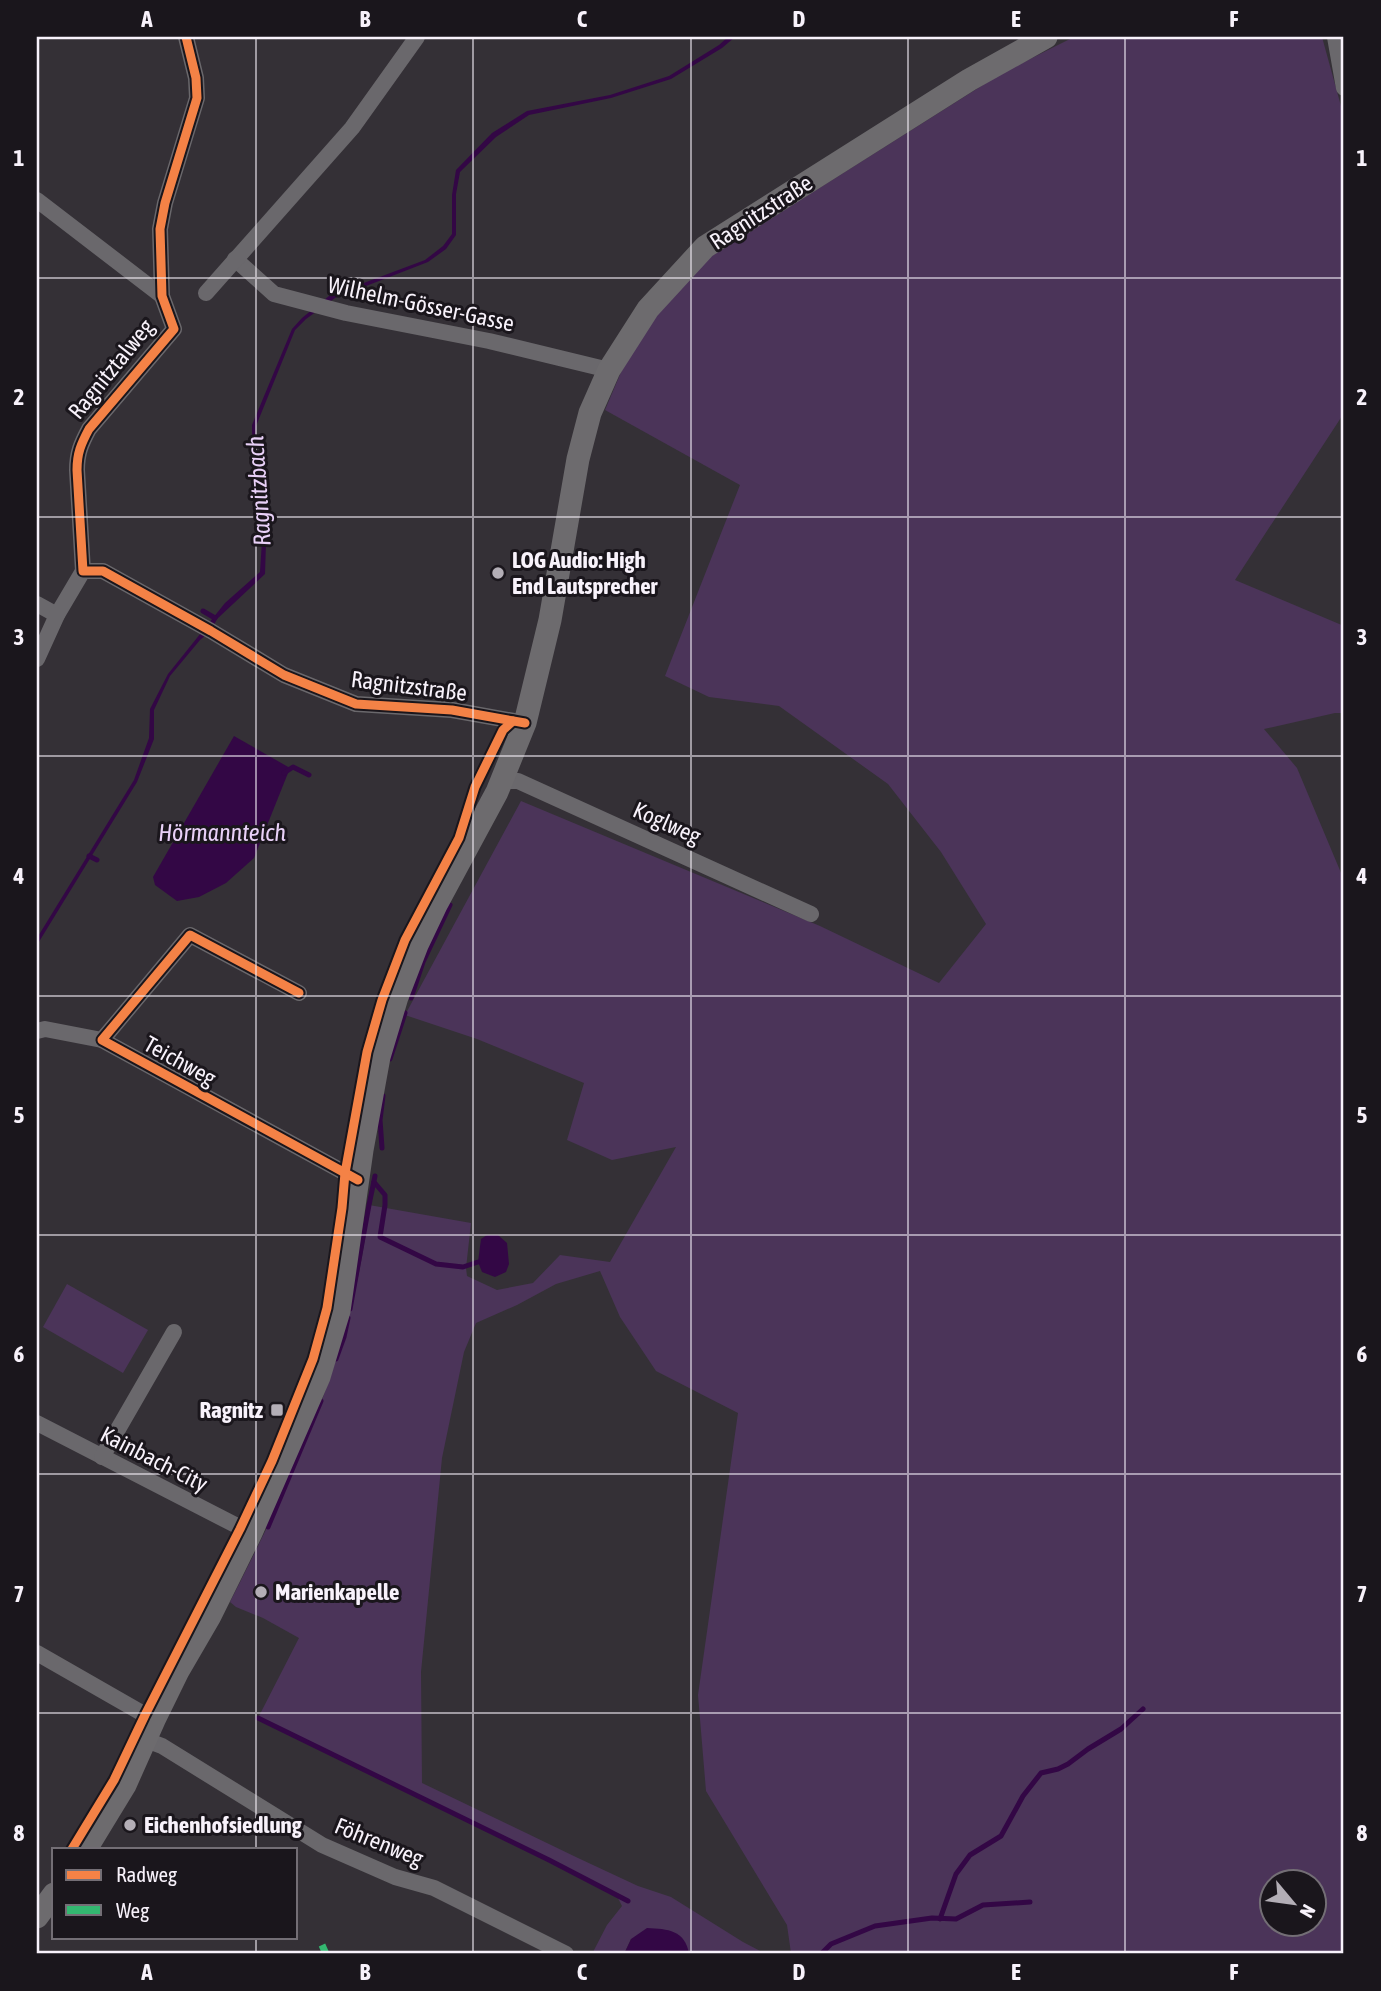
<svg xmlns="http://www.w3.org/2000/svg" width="1381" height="1991" font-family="'Asap Condensed',sans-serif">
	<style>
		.green { fill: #4b3459; fill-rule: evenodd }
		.water { fill: #330745 }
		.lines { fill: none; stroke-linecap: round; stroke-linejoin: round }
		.stream { stroke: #330745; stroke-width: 5 }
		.minor { stroke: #6a686c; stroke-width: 16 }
		.secondary { stroke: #6d6b6e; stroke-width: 23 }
		.quiet { stroke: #33b770; stroke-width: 7; stroke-dasharray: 14 7; stroke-linecap: butt }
		.cycleway-casing { stroke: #1a161c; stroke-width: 13 }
		.cycleway { stroke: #f48246; stroke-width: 9 }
		.grid { fill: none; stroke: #f8f2fb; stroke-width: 2; stroke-opacity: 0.55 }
		.poi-dot { fill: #b3aeb6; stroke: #1a161c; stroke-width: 2.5 }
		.labels { text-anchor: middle; stroke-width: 6; stroke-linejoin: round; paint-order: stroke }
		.street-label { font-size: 23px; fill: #f8f2fb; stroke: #1a161c }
		.poi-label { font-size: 23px; font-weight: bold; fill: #f8f2fb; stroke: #1a161c; text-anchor: start }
		.water-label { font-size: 24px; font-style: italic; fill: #e9d1f8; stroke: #1a161c }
		.neatline { fill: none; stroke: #f8f2fb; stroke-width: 2.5 }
		.grid-label { font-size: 23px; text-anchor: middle; font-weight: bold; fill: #f8f2fb }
	</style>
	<rect width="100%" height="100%" fill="#343036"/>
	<g class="green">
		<path d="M 1074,37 L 1322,37 L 1344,117 L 1344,413 L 1235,580 L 1344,626 L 1344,713 L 1335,713 L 1264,729 L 1297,768 L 1344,880 L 1344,1954 L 787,1954 L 791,1953 L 787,1925 L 706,1791 L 698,1695 L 738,1413 L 656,1371 L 620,1317 L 600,1271 L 556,1284 L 517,1305 L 476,1323 L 464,1352 L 442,1458 L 421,1672 L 422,1783 L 578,1858 L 638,1886 L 671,1897 L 743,1942 L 766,1954 L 689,1954 L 690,1953 L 631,1939 L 624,1954 L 592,1954 L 607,1925 L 622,1906 L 617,1896 L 549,1860 L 258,1718 L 299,1638 L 263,1618 L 236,1607 L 230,1602 C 293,1478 356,1346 369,1205 L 471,1223 L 466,1268 L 467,1276 L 497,1290 L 533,1283 L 560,1255 L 610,1262 L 676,1147 L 612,1160 L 567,1140 L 584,1083 L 477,1039 L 405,1015 L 521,801 L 820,926 L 939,983 L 986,924 L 941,852 L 888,784 L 779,706 L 709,697 L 665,676 L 740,485 L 605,410 L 635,339 L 710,257 L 1002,73 ZM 1272,1882 L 1314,1882 L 1314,1924 L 1272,1924 Z"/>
		<path d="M 67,1284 L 148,1330 L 123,1373 L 43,1327 Z"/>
	</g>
	<g class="water">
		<path d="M 728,37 L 735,37 L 722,48 L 671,79 L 611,98 L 529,115 L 496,137 L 460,172 L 456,194 L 456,235 L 446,249 L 428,262 L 335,298 L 306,319 L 295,330 L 256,426 L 256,492 L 266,542 L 265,574 L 217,619 L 211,631 L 200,640 L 170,676 L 154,710 L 154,739 L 137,782 L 37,945 L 37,938 L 134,780 L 149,738 L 150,709 L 168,674 L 225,603 L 260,572 L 262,541 L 253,493 L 252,425 L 292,329 L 302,318 L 329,296 L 425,260 L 443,246 L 452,234 L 452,195 L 456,170 L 492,133 L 527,111 L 610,95 L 669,76 L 719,45 Z"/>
		<path d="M 234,736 L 290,768 L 254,858 L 226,883 L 199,897 L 177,901 L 155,885 L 153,877 Z"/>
		<path d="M 487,1235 L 498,1235 L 507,1243 L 509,1264 L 506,1272 L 495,1277 L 482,1272 L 478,1262 L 481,1239 Z"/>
		<path d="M 647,1928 C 668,1929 685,1930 689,1954 L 624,1954 L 631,1939 Z"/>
	</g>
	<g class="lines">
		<g class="stream">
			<path d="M 203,611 L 215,618"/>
			<path d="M 284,773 L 293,767 L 309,775"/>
			<path d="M 89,856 L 97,860"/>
			<path d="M 411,998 L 423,962 L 450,905"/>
			<path d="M 390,1059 L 405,1013"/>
			<path d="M 382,1148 L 380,1120 L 383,1096"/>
			<path d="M 374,1182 L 385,1195 L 385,1205 L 380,1237 L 436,1264 L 463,1267 L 478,1262"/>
			<path d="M 350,1309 L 369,1205 L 375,1176"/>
			<path d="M 336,1359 L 344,1337 L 348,1318"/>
			<path d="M 268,1527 L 321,1401"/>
			<path d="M 258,1718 L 549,1860 L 628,1901"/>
			<path d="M 940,1919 L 956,1874 L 970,1855 L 1001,1836 L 1023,1796 L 1041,1773 L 1058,1769 L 1068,1764 L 1088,1749 L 1121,1729 L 1143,1709"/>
			<path d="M 821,1954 L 831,1944 L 875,1926 L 932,1918 L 956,1919 L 983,1905 L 1030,1902"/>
		</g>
		<g class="minor">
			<path d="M 1335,37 L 1344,88"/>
			<path d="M 37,200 L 162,296"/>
			<path d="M 235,259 L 274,294 L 346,313 L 489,341 L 609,370"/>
			<path d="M 206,293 L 352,128 L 417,37"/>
			<path d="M 83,571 L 77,470 C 77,453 81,444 89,429 L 174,329 L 162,296 L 160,229 L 165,203 L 197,98 L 196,78 L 186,37"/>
			<path d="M 83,571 L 103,571 L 211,631 L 284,675 L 356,704 L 452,710 L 525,723"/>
			<path d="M 37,604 L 57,615"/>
			<path d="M 37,659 L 57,615 L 83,571"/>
			<path d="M 504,775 L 511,781 L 518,781 L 811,914"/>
			<path d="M 299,993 L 190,935 L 102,1040 L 358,1180"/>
			<path d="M 37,1031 L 45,1029 L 102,1040"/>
			<path d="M 37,1423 L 251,1533"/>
			<path d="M 102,1457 L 174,1332"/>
			<path d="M 37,1653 L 154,1720"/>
			<path d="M 146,1740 L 162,1746 L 322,1845 L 395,1877 L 434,1888 L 566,1954"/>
		</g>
		<g class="secondary">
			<path d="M 86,1849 L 125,1785 L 154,1720 L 178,1671 L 210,1616 L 251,1533 L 319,1377 L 339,1311 L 362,1150 L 379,1057 L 397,997 L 417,945 L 436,905 L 497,792 L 525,723 L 550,620 L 578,459 L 590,413 L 609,370 L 648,309 L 705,247 L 969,80 L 1046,37"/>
			<path d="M 37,1917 L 54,1894"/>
		</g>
		<path class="quiet" d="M 322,1945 L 326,1954"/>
		<g class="cycleway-casing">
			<g id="cycleway">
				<path d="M 186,37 L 196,78 L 197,98 L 165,203 L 160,229 L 162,296 L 174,329 L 89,429 C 81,444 77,453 77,470 L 83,571 L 103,571 L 211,631 L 284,675 L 356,704 L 452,710 L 525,723"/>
				<path d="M 299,993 L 190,935 L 102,1040 L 358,1180"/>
				<path d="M 72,1849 L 114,1780 L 145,1715 L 240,1529 L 272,1461 L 313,1359 L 327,1308 L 342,1208 L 345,1173 L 367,1052 L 382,1000 L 405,940 L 459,838 L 475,787 L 503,730 L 513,721"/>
			</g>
		</g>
		<use href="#cycleway" class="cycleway"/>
	</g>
	<path class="grid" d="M 256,37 L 256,1849M 473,37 L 473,1954M 691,37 L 691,1954M 908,37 L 908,1954M 1125,37 L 1125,1954M 37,278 L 1344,278M 37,517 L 1344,517M 37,756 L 1344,756M 37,996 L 1344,996M 37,1235 L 1344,1235M 37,1474 L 1344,1474M 37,1713 L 1344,1713M 256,1937 L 256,1954"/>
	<g class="poi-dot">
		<circle cx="498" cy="573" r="7"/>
		<rect x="270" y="1403" width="14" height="14" rx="3.5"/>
		<circle cx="261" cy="1592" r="7"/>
		<circle cx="130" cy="1825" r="7"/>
	</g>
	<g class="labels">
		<g class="street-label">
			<text transform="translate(761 212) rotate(-33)" y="8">Ragnitzstraße</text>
			<text transform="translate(421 304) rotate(12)" y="8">Wilhelm-Gösser-Gasse</text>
			<text transform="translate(111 369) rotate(-51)" y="8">Ragnitztalweg</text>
			<text transform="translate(409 686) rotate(7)" y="8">Ragnitzstraße</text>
			<text transform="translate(667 823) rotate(24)" y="8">Koglweg</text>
			<text transform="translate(180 1061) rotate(29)" y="8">Teichweg</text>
			<text transform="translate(154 1459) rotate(27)" y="8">Kainbach-City</text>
			<text transform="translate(379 1842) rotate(22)" y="8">Föhrenweg</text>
		</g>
		<g class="poi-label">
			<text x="512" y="568">LOG Audio: High<tspan x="512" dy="26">End Lautsprecher</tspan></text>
			<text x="263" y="1418" text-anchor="end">Ragnitz</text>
			<text x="275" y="1600">Marienkapelle</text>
			<text x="144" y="1833">Eichenhofsiedlung</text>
		</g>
		<g class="water-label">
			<text transform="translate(259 491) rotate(-94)" y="8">Ragnitzbach</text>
			<text x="222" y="841">Hörmannteich</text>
		</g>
	</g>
	<rect width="1381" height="1991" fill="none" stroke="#1a161c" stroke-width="77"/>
	<rect x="52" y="1848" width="245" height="91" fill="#1a161c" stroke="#736e75" stroke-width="2"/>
	<rect x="66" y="1870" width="35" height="10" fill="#f48246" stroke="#736e75" stroke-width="2"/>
	<text x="116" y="1882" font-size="21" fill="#f8f2fb">Radweg</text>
	<rect x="66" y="1905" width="35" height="10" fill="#33b770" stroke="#736e75" stroke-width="2"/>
	<text x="116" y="1918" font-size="21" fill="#f8f2fb">Weg</text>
	<g transform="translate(1293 1903) rotate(119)"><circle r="33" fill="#1a161c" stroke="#736e75" stroke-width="2"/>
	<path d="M0-5L12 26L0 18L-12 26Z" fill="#b3aeb6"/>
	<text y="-10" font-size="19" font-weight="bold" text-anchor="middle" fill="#f8f2fb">N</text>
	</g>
	<rect x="38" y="38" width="1304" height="1914" class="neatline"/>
	<g class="grid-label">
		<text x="147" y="27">A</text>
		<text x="365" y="27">B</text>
		<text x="582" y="27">C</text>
		<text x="799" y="27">D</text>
		<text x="1016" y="27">E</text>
		<text x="1234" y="27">F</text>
		<text x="19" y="166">1</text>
		<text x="1362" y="166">1</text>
		<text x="19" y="405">2</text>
		<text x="1362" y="405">2</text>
		<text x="19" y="645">3</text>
		<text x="1362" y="645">3</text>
		<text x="19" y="884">4</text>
		<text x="1362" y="884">4</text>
		<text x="19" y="1123">5</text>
		<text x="1362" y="1123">5</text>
		<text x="19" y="1362">6</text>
		<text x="1362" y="1362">6</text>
		<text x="19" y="1602">7</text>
		<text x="1362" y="1602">7</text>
		<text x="19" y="1841">8</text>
		<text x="1362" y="1841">8</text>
		<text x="147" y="1980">A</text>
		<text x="365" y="1980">B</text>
		<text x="582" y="1980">C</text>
		<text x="799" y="1980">D</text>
		<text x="1016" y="1980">E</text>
		<text x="1234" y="1980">F</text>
	</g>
</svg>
